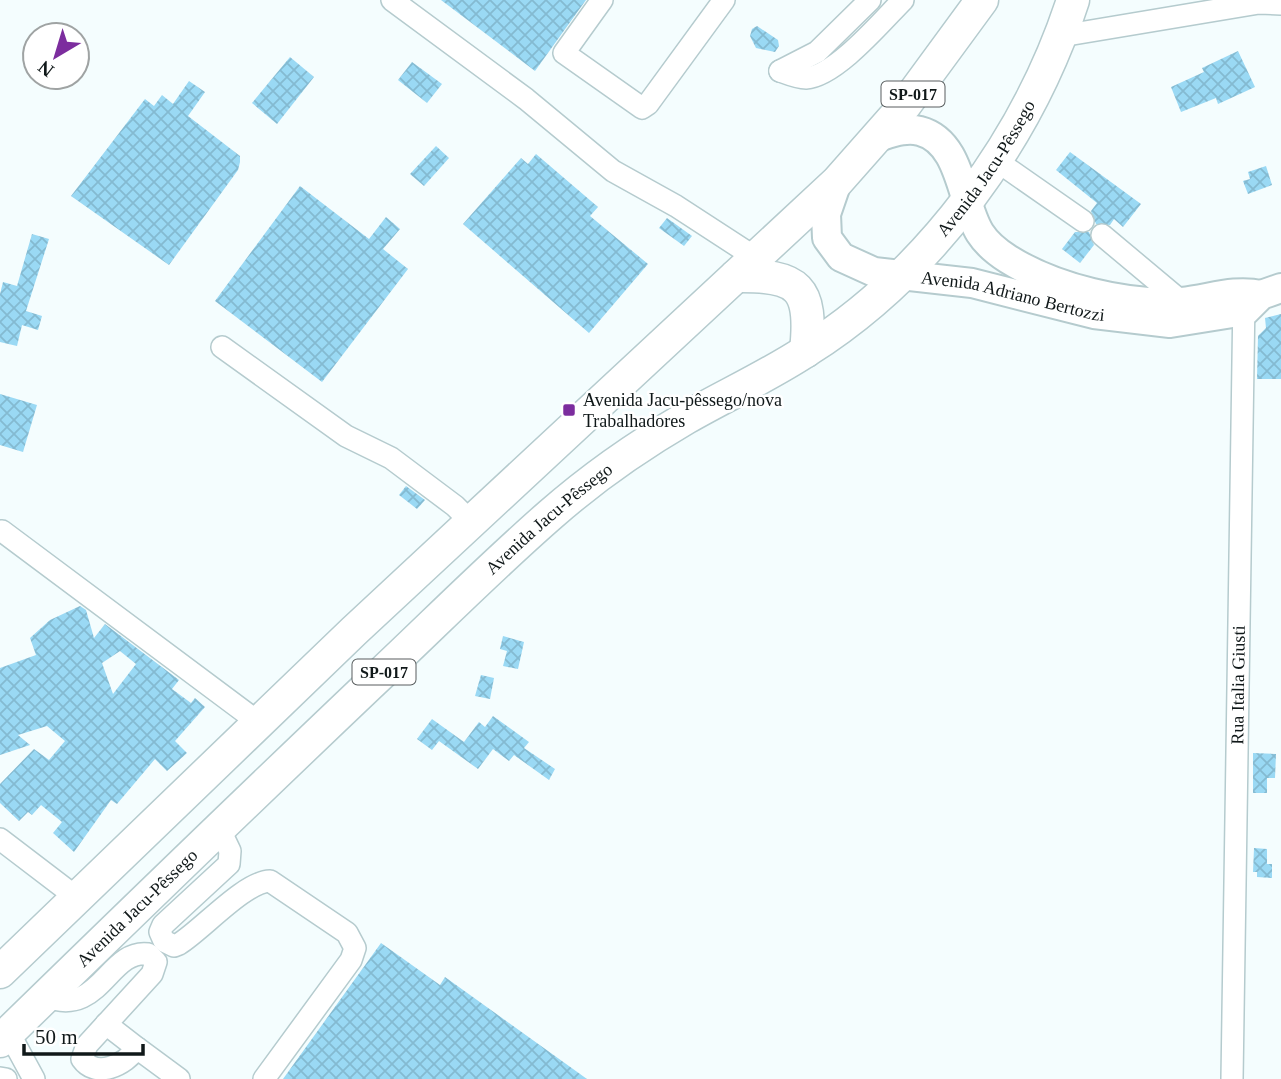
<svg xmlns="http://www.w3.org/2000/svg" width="1281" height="1079" font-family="'Times New Roman',serif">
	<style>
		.building { fill: url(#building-cross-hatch); fill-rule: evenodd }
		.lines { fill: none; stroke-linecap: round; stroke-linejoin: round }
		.minor-casing { stroke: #b5cbce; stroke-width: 24 }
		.major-casing { stroke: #b5cbce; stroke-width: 32 }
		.highway-casing { stroke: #b5cbce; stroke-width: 35 }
		.minor { stroke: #fff; stroke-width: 21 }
		.major { stroke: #fff; stroke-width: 28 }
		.highway { stroke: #fff; stroke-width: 32 }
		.poi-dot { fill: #7c2d9e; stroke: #fff; stroke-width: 2.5 }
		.labels { text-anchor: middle; stroke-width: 5; stroke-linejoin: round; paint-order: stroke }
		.shield { fill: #fff; stroke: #585d5e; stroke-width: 2 }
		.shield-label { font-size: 16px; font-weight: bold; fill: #101819 }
		.street-label { font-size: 18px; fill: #101819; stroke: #fff }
		.poi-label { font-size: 18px; fill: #101819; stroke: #fff; text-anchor: start }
	</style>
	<defs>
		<pattern id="building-cross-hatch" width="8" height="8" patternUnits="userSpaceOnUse" patternTransform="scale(1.75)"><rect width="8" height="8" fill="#9ad9f4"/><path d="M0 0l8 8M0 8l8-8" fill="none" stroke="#84bad1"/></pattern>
	</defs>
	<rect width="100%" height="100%" fill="#f4fdfe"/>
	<g class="building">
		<path d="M 441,0 L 586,0 L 535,71 Z"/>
		<path d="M 757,26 L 778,40 L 779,46 L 775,52 L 756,48 L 750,36 L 752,29 Z"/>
		<path d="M 1238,51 L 1255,87 L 1218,104 L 1216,98 L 1181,112 L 1171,87 L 1204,72 L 1202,68 Z"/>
		<path d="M 290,57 L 314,77 L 277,124 L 252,103 Z"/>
		<path d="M 412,62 L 442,84 L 427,103 L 398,80 Z"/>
		<path d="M 189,81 L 205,92 L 188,116 L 240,156 L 240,162 L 238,170 L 169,265 L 71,196 L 145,99 L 154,106 L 162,95 L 173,104 Z"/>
		<path d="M 436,146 L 449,158 L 424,186 L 410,174 Z"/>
		<path d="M 1070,152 L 1141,204 L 1123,227 L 1114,219 L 1110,225 L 1096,224 L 1091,211 L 1097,203 L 1056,170 Z"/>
		<path d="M 536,154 L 598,207 L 590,216 L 648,264 L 589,333 L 463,224 L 521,158 L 528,164 Z"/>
		<path d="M 1266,166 L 1272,185 L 1248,194 L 1243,181 L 1250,179 L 1248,172 Z"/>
		<path d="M 300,186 L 369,239 L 386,217 L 400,229 L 383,249 L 408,269 L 322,382 L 215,301 Z"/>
		<path d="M 667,218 L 692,236 L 684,246 L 659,228 Z"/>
		<path d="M 1075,232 L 1089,232 L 1094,245 L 1080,263 L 1062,249 Z"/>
		<path d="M 32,234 L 49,239 L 26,311 L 42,316 L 38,330 L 22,325 L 17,346 L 0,342 L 0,294 L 3,282 L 17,286 Z"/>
		<path d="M 1281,314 L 1281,379 L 1257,379 L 1258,336 L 1266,328 L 1265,318 Z"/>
		<path d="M 0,394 L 37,405 L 23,452 L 0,445 Z"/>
		<path d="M 406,486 L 425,500 L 417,509 L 399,495 Z"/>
		<path d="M 80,606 L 86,610 L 94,638 L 105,624 L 179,680 L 172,689 L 191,703 L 195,698 L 205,707 L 175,741 L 187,753 L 167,771 L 155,759 L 117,804 L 111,800 L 74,852 L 53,833 L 62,822 L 41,805 L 32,815 L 28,812 L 19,821 L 0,803 L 0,784 L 34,749 L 49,760 L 65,741 L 47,726 L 18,735 L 30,745 L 0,755 L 0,668 L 36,655 L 30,638 L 50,620 ZM 120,651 L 136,664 L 113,694 L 102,663 Z"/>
		<path d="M 503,636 L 524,642 L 518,669 L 503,666 L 507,651 L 500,649 Z"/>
		<path d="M 481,675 L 494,678 L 490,699 L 475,696 Z"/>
		<path d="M 493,716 L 529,742 L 524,748 L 555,769 L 549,780 L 514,755 L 509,761 L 493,749 L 478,769 L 439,741 L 432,750 L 417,739 L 432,719 L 464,742 L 479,722 L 485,727 Z"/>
		<path d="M 1253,753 L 1276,754 L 1275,778 L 1267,778 L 1267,793 L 1253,793 Z"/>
		<path d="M 1254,848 L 1267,849 L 1267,864 L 1272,864 L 1272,878 L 1257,877 L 1257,872 L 1253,872 Z"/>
		<path d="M 381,943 L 440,985 L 445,977 L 587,1079 L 283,1079 Z"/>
	</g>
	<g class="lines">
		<g class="minor-casing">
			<g id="minor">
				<path d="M 392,0 L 526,99 L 613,171 L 676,206 L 756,258"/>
				<path d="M 602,0 L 564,53 L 642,108 L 648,104 L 724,0"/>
				<path d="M 1061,36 L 1259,3 L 1281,4"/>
				<path d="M 780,71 C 788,74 798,78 806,78 C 836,76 882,21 903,0"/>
				<path d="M 780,71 L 817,52 L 870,0"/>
				<path d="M 994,159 L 1083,221"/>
				<path d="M 1102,235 L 1182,302"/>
				<path d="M 222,347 L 346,436 L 391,458 L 455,506 L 470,521"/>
				<path d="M 2,531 L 258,722"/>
				<path d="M 219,828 L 230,851 L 229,864 L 163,925 L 160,932 L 164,941 L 174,946 L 179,944 C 202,930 244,882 270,881 L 347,933 L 355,948 L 351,960 L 264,1079"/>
				<path d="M 0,839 L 76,897"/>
				<path d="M 45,996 C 100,1019 108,949 148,954 L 156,962 L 152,974 L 87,1045 L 82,1059 C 96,1079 125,1065 137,1048 L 179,1079"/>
				<path d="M 106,1024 L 137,1048"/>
				<path d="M 9,1033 L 34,1079"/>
				<path d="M 0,1078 L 6,1079"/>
				<path id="s1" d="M 1232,1079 L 1244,297"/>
			</g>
		</g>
		<g class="major-casing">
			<g id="major">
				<path d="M 878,137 C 891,133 906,127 920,131 C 962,142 961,203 980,233 C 987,244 997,252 1008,259 C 1054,288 1127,306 1182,302 C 1210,299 1234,289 1261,295"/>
				<path id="s2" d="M 837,182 L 826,214 L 827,238 L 841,257 L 874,272 L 972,283 L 1094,314 L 1170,323 L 1245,311 L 1261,295 L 1281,288"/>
			</g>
		</g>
		<g class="highway-casing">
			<g id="highway">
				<path d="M 736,276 C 799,275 813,287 806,351"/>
				<path d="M 0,972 L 354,631 L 837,182 L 905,105 L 982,0"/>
				<path id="s3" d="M 0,1041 C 122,922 244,804 367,687 C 428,630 487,570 550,515 C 592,478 638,446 686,418 C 726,395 768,376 806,351 C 930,273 1028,139 1073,0"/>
			</g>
		</g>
		<use href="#minor" class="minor"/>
		<use href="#major" class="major"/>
		<use href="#highway" class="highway"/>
	</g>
	<rect class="poi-dot" x="562" y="403" width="14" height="14" rx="3.5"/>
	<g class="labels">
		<g class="shield">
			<rect x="881.5" y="81.5" width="63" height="25" rx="5"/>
			<rect x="352.5" y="659.5" width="63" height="25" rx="5"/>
		</g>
		<g class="shield-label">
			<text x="913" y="100">SP-017</text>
			<text x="384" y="678">SP-017</text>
		</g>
		<g class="street-label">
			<text dy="6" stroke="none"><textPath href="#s3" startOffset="1325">Avenida Jacu-Pêssego</textPath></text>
			<text dy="6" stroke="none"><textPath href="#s2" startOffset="259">Avenida Adriano Bertozzi</textPath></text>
			<text dy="6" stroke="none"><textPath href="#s3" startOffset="758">Avenida Jacu-Pêssego</textPath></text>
			<text dy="6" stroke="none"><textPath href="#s1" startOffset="394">Rua Italia Giusti</textPath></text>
			<text dy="6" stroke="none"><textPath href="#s3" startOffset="191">Avenida Jacu-Pêssego</textPath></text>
		</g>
		<g class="poi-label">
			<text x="583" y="406">Avenida Jacu-pêssego/nova<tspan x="583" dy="21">Trabalhadores</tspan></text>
		</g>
	</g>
	<g transform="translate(56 56) rotate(218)"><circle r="33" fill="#ffffff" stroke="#9fa3a3" stroke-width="2"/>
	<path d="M0-5L12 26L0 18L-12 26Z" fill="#7c2d9e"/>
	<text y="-10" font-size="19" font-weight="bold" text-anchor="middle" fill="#101819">N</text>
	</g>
	<path d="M24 1044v10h119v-10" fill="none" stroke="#101819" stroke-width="3.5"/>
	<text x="35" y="1044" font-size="21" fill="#101819" stroke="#ffffff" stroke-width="5" paint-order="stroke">50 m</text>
</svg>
